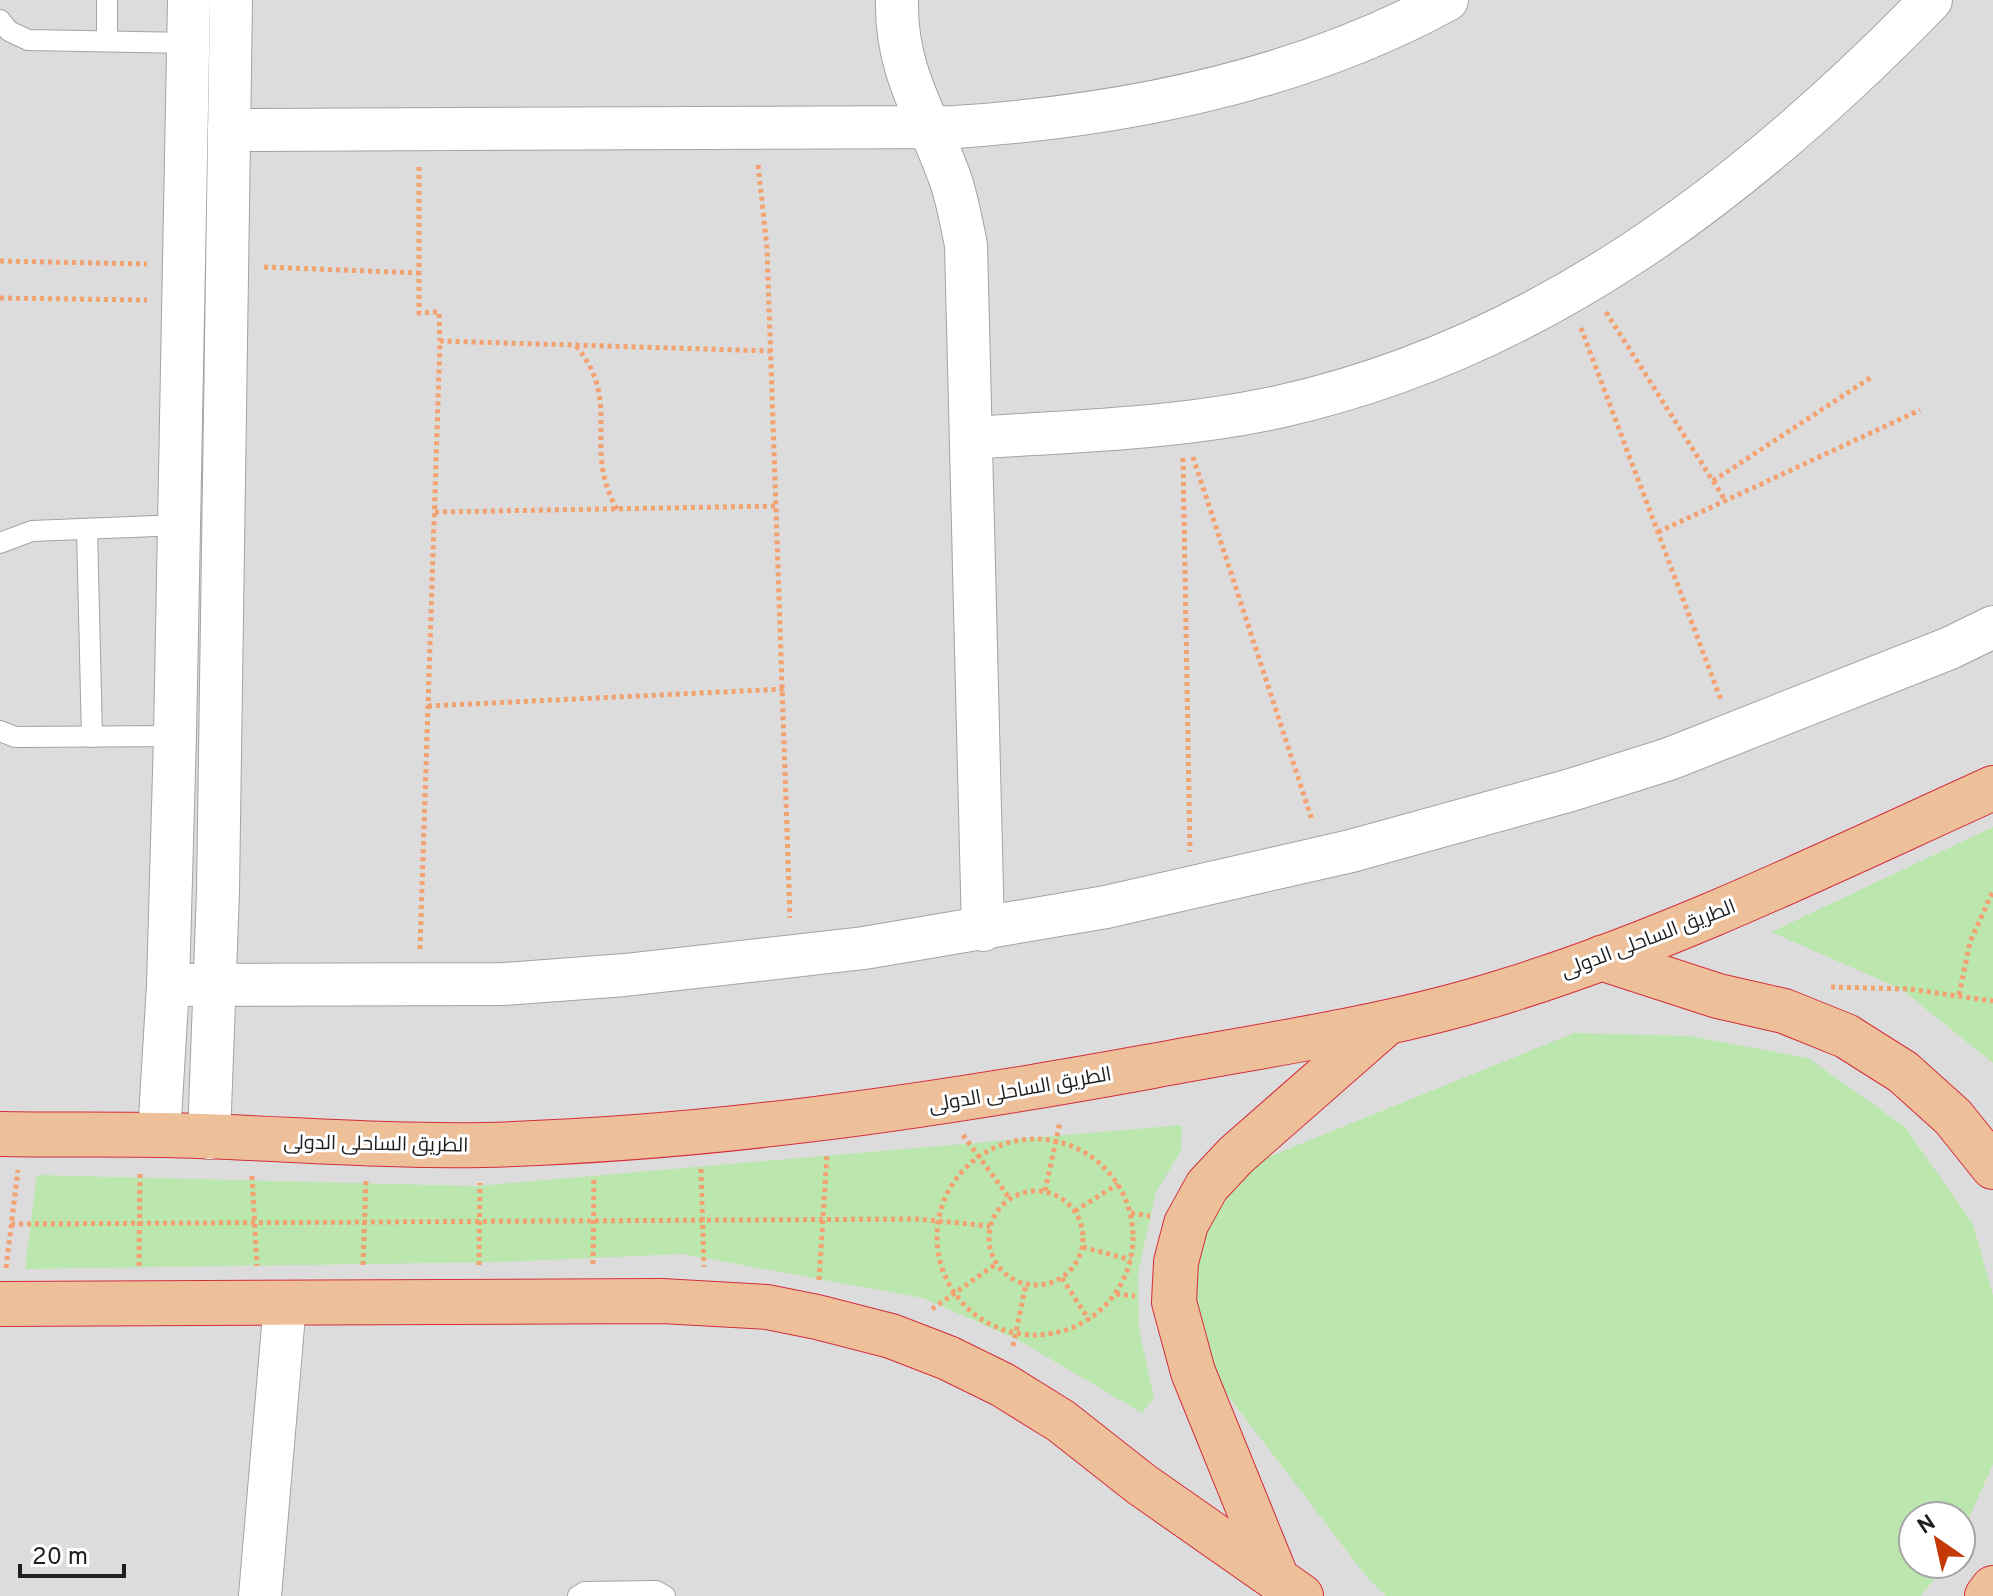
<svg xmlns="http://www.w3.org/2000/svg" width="1993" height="1596" font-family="Overpass,Cairo,sans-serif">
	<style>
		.residential { fill: #dddcdc; fill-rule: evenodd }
		.grass { fill: #bbe7ae }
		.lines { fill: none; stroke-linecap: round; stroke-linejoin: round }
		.service-casing { stroke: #a3a3a3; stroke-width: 22 }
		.minor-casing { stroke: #a3a3a3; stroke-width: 44 }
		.trunk-casing { stroke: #d32d3b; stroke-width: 46 }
		.path { stroke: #f4a172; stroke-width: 5; stroke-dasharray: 4 4; stroke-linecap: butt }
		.service { stroke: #fff; stroke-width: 20 }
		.minor { stroke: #fff; stroke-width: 42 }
		.trunk { stroke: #eec09a; stroke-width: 44 }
		.labels { text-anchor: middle; stroke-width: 6; stroke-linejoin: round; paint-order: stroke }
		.street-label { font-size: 20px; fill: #1f1f1f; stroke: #fff }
	</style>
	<rect width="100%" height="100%" fill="#efeee5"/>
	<path class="residential" d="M 0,0 L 1993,0 L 1993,1596 L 0,1596 ZM 1913,1516 L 1961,1516 L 1961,1564 L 1913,1564 Z"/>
	<g class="grass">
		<path d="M 1993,827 L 1993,1063 L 1901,989 L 1771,932 Z"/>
		<path d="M 1574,1033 L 1689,1036 L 1808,1058 L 1905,1127 L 1973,1224 L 1993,1296 L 1993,1464 L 1961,1536 L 1961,1516 L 1913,1516 L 1913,1564 L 1948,1564 L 1920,1596 L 1386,1596 L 1366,1576 L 1212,1375 L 1189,1266 L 1207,1213 L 1251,1164 Z"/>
		<path d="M 1182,1125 L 1181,1151 L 1156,1192 L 1138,1273 L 1139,1329 L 1154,1398 L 1142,1413 L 1020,1341 L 923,1298 L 682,1254 L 501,1262 L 25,1269 L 37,1175 L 476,1186 Z"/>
	</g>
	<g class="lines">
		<g class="service-casing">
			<g id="service">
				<path d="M 0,20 L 9,31 L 28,40 L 189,43"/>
				<path d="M 107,41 L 107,0"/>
				<path d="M 87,529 L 92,737"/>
				<path d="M 0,543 L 32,531 L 180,525"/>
				<path d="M 0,731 L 15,737 L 175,736"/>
				<path d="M 578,1596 L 585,1592 L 656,1591 L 665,1596"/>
			</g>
		</g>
		<g class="minor-casing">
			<g id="minor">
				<path d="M 897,0 C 895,73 930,119 952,184 C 958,204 962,225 966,245 L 983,930"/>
				<path d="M 229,130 L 955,127 C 1123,116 1298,81 1447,0"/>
				<path d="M 971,438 C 1073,431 1177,429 1278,407 C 1540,349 1748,188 1931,0"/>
				<path d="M 168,985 L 504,984 L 625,975 L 864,948 L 1106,907 L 1351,851 L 1571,790 L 1669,759 L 1950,648 L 1993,627"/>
				<path d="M 159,1135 L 168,985 L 175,736 L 189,0"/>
				<path d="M 209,1138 L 218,891 L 231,0"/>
				<path d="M 260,1596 L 285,1303"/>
			</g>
		</g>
		<g class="trunk-casing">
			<g id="trunk">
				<path d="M 1601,958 L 1718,996 L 1784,1011 L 1846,1036 L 1903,1072 L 1953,1117 L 1993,1167"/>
				<path d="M 0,1134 C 55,1135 110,1134 165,1135 C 271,1137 377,1147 483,1145 C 708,1139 927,1107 1147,1067 C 1269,1044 1390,1028 1509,990 C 1676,938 1834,860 1993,788"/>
				<path d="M 0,1304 L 662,1301 L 767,1307 L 817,1317 L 891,1336 L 948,1358 L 1003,1385 L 1061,1421 L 1141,1484 L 1301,1596"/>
				<path d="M 1277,1579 L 1193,1372 L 1174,1302 L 1176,1262 L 1186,1224 L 1207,1186 L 1236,1155 L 1382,1027"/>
				<path d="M 1987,1596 L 1993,1588"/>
			</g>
		</g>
		<g class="path">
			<path d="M 758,165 L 767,248 L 790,918"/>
			<path d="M 419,167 L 419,313 L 439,312 L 440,341"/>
			<path d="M 0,261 L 147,264"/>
			<path d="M 264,267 L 419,273"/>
			<path d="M 0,298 L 147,300"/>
			<path d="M 1606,312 L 1725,500"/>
			<path d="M 1581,328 L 1721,700"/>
			<path d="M 576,346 C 624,404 581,446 617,509"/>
			<path d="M 1193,457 L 1312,820"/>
			<path d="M 1183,458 L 1190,852"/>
			<path d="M 1713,481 L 1873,376"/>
			<path d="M 435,512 L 777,506"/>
			<path d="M 1658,532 L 1920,410"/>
			<path d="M 428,706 L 784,689"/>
			<path d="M 420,949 L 440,341 L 771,351"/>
			<path d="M 1831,987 L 1909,989 L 1993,1001"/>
			<path d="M 1959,995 L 1970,942 L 1993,891"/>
			<path d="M 963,1135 L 1010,1199"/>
			<circle cx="1035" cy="1237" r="98"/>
			<path d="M 701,1169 L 704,1267"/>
			<path d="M 252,1176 L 257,1266"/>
			<circle cx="1036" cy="1238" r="47"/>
			<path d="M 1045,1191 L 1060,1122"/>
			<path d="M 1075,1211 L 1118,1184"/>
			<path d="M 1131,1213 L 1150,1216"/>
			<path d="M 11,1224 L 918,1219 L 990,1226"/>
			<path d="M 1083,1247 L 1131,1260"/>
			<path d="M 593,1264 L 594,1178"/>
			<path d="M 363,1265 L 366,1179"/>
			<path d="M 479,1265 L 480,1183"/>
			<path d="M 139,1266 L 140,1172"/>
			<path d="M 6,1268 L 18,1170"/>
			<path d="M 1062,1278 L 1089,1320"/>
			<path d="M 819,1280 L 827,1155"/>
			<path d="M 1116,1294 L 1135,1296"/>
			<path d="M 932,1309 L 996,1264"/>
			<path d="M 1013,1346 L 1026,1284"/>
		</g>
		<use href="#service" class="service"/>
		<use href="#minor" class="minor"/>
		<use href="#trunk" class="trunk"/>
	</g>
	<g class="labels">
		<g class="street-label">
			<text transform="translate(1648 938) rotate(-21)" y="7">الطريق الساحلى الدولى</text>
			<text transform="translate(1020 1089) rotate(-10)" y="7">الطريق الساحلى الدولى</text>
			<text transform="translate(376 1143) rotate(1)" y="7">الطريق الساحلى الدولى</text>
		</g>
	</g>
	<g transform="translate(1937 1540) rotate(326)"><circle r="38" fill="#ffffff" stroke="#a5a5a5" stroke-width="2"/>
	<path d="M0-6L14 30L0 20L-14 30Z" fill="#c53909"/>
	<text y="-12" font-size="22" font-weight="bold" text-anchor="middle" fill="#1f1f1f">N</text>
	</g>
	<path d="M20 1564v12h104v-12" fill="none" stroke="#1f1f1f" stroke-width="4"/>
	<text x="32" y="1564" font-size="24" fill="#1f1f1f" stroke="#ffffff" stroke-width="6" paint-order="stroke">20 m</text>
</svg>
